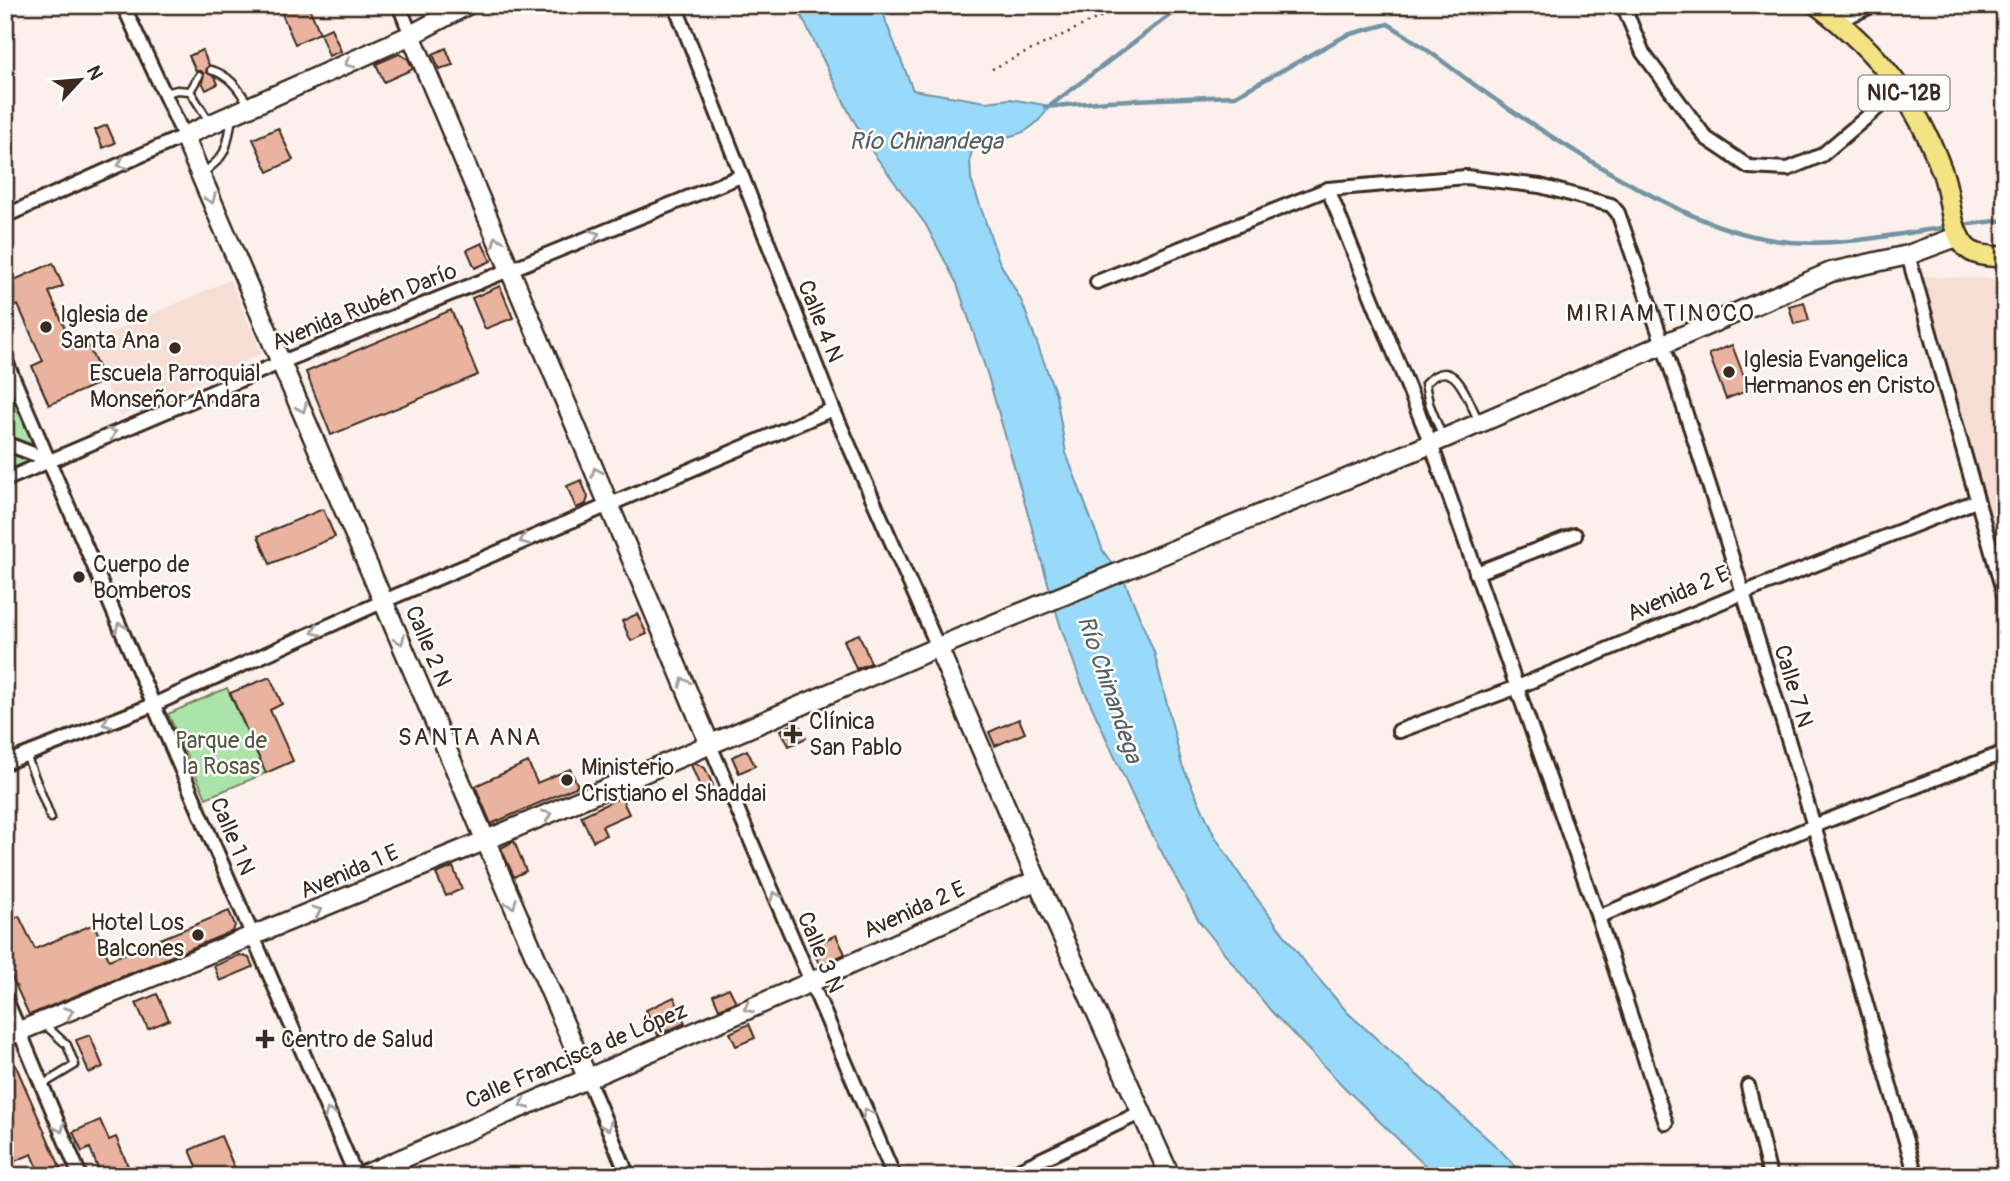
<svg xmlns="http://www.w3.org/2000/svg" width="2010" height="1181" font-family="Pangolin,sans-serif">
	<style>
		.built { fill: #f6ded5 }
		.green { fill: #abe4a9; stroke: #738764; stroke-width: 2 }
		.water { fill: #99dafb; stroke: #7394a3; stroke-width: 2 }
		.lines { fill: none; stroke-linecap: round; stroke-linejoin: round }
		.stream { stroke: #7394a3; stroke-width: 4.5 }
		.building { fill: #eab3a0; stroke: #3b2a1e; stroke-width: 2 }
		.lane-casing { stroke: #3b2a1e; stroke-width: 11 }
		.street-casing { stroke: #3b2a1e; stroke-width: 18 }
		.secondary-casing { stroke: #3b2a1e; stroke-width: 23 }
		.primary-casing { stroke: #3b2a1e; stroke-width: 24 }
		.path { stroke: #3b2a1e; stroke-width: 2.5; stroke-dasharray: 2 5; stroke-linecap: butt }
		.lane { stroke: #fff; stroke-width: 6 }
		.street { stroke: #fff; stroke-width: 12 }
		.secondary { stroke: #fff; stroke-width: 18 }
		.primary { stroke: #f4e382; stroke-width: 19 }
		.oneway { stroke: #a79f9a }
		.poi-dot { fill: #3b2a1e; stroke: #fff; stroke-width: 2.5 }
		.labels { text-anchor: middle; stroke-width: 5; stroke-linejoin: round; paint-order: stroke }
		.shield { fill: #fff; stroke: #766a62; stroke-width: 2 }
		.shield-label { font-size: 21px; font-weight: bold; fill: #3b2a1e }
		.street-label { font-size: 23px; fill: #3b2a1e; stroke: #fff }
		.poi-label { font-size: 23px; fill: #3b2a1e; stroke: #fff; text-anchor: start }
		.park-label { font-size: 23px; fill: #575841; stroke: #fff }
		.water-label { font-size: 24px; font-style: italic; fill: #575f60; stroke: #fff }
		.neighbourhood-label { font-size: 24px; letter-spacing: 2px; fill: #3b2a1e; stroke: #fff }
	</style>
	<rect width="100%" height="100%" fill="#fbf0ec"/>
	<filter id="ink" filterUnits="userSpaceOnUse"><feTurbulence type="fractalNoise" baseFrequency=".0143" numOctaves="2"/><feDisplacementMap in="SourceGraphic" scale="14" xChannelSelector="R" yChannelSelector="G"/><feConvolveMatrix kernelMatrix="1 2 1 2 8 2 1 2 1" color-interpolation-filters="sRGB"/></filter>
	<g filter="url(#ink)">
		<g class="built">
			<path d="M 1917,276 L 2005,279 L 2005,582 Z"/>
			<path d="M 230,280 L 262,354 L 120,416 L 87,343 Z"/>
		</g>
		<g class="green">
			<path d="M 5,359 L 49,460 L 5,480 Z"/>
			<path d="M 227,688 L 266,773 L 206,798 L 168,714 Z"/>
		</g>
		<path class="water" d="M 796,5 L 882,5 L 886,22 L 913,90 L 986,102 L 1010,99 L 1050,106 C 1025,144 1008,131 973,148 L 970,158 L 971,179 L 999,261 L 1022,302 L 1056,395 L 1066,453 L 1103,551 L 1125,582 L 1154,652 L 1182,765 L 1214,835 L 1246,884 L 1310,969 L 1348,1013 L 1499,1149 L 1525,1176 L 1436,1176 L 1347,1090 L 1271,1011 L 1199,921 L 1138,808 L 1082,685 L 1061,628 L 987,373 L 957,284 L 926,225 L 871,150 L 851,116 Z"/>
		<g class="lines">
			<g class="stream">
				<path d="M 1051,105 L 1183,5"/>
				<path d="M 1045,107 L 1108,101 L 1235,96 L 1347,35 L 1388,24 C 1420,43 1448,66 1479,88 C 1519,117 1561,143 1604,169 C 1661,202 1722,236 1790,242 C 1844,246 1896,234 1948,227"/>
				<path d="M 1961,225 L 2005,220"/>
			</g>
		</g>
		<g class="building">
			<path d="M 278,5 L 308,5 L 320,33 L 295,44 Z"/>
			<path d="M 331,28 L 341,51 L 329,56 L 320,33 Z"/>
			<path d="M 446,48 L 453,65 L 439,69 L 433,54 Z"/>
			<path d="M 202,50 L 209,65 L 206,72 L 215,77 L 218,84 L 206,90 L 202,82 L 204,74 L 201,71 L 196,71 L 189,56 Z"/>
			<path d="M 399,54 L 408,59 L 413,69 L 384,82 L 376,64 Z"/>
			<path d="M 107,125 L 115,143 L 103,148 L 95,130 Z"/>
			<path d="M 278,128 L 293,160 L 268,172 L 253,139 Z"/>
			<path d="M 482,243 L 491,261 L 475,268 L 467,250 Z"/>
			<path d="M 53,263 L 63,286 L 49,292 L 74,349 L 87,343 L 104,381 L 49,405 L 32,366 L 43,361 L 18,305 L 5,310 L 5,284 Z"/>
			<path d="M 500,286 L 513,318 L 485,329 L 472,298 Z"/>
			<path d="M 1804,302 L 1809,320 L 1794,324 L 1789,306 Z"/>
			<path d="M 451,310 L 478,375 L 331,435 L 306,372 Z"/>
			<path d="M 1732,345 L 1749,390 L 1726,399 L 1709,354 Z"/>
			<path d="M 581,480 L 588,497 L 586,504 L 576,508 L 567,486 Z"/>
			<path d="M 323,509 L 335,537 L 270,564 L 258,536 Z"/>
			<path d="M 637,614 L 647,634 L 631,641 L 622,621 Z"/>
			<path d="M 859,634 L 871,663 L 856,669 L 844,640 Z"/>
			<path d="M 270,677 L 282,704 L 270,710 L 293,761 L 266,773 L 230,693 Z"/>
			<path d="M 1019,719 L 1025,733 L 995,746 L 989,732 Z"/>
			<path d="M 798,722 L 806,738 L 789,746 L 781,730 Z"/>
			<path d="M 747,750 L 755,766 L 739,773 L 732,757 Z"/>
			<path d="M 528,762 L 537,783 L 570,769 L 578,786 L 491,824 L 475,786 Z"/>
			<path d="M 695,763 L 705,768 L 713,785 L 702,791 L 691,765 Z"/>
			<path d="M 621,797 L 629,814 L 602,826 L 606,835 L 593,841 L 581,816 Z"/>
			<path d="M 514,841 L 526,871 L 514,877 L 501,848 Z"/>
			<path d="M 453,867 L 462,889 L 446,896 L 436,874 Z"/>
			<path d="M 229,911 L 235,925 L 233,931 L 29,1015 L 5,962 L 5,923 L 19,916 L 35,949 L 94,924 L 109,960 Z"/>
			<path d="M 836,935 L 845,954 L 820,966 L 811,946 Z"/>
			<path d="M 240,955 L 249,958 L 253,967 L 220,981 L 214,966 Z"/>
			<path d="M 729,988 L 736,1002 L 719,1009 L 713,995 Z"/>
			<path d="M 157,994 L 169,1020 L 148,1029 L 136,1003 Z"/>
			<path d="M 674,997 L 685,1023 L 658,1035 L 646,1010 Z"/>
			<path d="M 749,1024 L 755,1038 L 736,1046 L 730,1033 Z"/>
			<path d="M 90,1035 L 103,1067 L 89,1073 L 76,1040 Z"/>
			<path d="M 5,1048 L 8,1048 L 64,1176 L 41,1176 L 32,1154 L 15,1161 L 5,1140 Z"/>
			<path d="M 100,1120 L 109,1140 L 116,1137 L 128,1166 L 105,1176 L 101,1176 L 90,1148 L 82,1152 L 73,1132 Z"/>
			<path d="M 221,1136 L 238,1176 L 201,1176 L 190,1150 Z"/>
		</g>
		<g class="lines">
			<g class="lane-casing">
				<g id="lane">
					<path d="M 211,70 C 230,75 239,90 249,105"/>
					<path d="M 190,91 L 199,76"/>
					<path d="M 165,93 L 177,90 L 190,91 L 210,123"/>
					<path d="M 201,174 C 228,156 227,147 232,117"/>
					<path d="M 1443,438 L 1429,403 L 1425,384 C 1455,352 1466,398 1479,421"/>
					<path d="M 26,755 L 51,818"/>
					<path d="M 42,1085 L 75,1065 L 67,1045 L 44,1024"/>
				</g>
			</g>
			<g class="street-casing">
				<g id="street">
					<path d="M 399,5 L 411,35"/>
					<path d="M 675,5 L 833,409 L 938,647"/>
					<path d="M 1623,5 L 1643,53 L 1706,138 L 1749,167 L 1788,169 L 1822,155 L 1901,88"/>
					<path d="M 1837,21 L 1874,5"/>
					<path d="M 1328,189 L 1431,444 L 1598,917 L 1666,1123"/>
					<path d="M 5,216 L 184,136 L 123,5"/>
					<path d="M 1908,255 L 2005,598"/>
					<path d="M 1097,282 L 1328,189 L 1466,177 L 1540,186 L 1611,205 L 1618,213 C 1729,530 1823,853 1916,1176"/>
					<path d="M 5,359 L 356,1176"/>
					<path d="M 5,443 L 49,460"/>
					<path d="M 5,480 L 282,362 L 741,176"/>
					<path d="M 1476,573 L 1575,535"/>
					<path d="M 1399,731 L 1515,688 L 1743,593 L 1976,501"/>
					<path d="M 710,745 L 894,1176"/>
					<path d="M 5,763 L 153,705 L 384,601 L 833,409"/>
					<path d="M 1598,917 L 1816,825 L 2005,752"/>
					<path d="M 5,997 L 80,1176"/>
					<path d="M 587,1077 L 628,1176"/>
					<path d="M 1748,1086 L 1770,1176"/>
					<path d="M 1006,1176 L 1142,1112"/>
				</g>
			</g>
			<g class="secondary-casing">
				<g id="secondary">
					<path d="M 467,5 L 411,35 L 184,136 L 587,1077"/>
					<path d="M 411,35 L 710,745"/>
					<path d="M 938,647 L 1037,880 L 1170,1176"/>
					<path d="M 5,1037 L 484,841 L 938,647 L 1431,444 L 1831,272 L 1908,255 L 1959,236"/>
					<path d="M 362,1176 L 811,982 L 1037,880"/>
				</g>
			</g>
			<g class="primary-casing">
				<path id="primary" d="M 1817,5 C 1879,52 1917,101 1943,174 C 1951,196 1949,227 1965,246 C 1974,257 1991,256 2005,257"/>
			</g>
			<path class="path" d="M 992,69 L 1125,5"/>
			<use href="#lane" class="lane"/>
			<use href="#street" class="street"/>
			<use href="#secondary" class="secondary"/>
			<use href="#primary" class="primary"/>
		</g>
		<defs><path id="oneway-chevron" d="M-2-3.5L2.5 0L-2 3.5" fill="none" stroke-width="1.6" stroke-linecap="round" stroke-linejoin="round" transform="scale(1.75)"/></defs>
		<g class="oneway">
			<use href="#oneway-chevron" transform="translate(349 63) rotate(156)"/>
			<use href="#oneway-chevron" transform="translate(122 164) rotate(156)"/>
			<use href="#oneway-chevron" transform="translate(211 199) rotate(66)"/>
			<use href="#oneway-chevron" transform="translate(595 235) rotate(-22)"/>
			<use href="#oneway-chevron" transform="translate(497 241) rotate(-113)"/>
			<use href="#oneway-chevron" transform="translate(302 408) rotate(67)"/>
			<use href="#oneway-chevron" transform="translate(112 433) rotate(-23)"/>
			<use href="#oneway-chevron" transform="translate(596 472) rotate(-113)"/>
			<use href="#oneway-chevron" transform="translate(524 540) rotate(157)"/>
			<use href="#oneway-chevron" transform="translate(120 627) rotate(-113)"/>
			<use href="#oneway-chevron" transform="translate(316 631) rotate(156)"/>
			<use href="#oneway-chevron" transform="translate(400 640) rotate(67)"/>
			<use href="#oneway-chevron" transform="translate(684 682) rotate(-113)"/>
			<use href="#oneway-chevron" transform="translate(107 723) rotate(158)"/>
			<use href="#oneway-chevron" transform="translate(547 815) rotate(-23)"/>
			<use href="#oneway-chevron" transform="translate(775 896) rotate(-113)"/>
			<use href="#oneway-chevron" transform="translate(512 904) rotate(66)"/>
			<use href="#oneway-chevron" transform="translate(317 911) rotate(-23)"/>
			<use href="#oneway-chevron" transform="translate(748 1008) rotate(157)"/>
			<use href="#oneway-chevron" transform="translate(69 1012) rotate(-22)"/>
			<use href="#oneway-chevron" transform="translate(524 1104) rotate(156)"/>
			<use href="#oneway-chevron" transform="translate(329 1113) rotate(-113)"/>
			<use href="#oneway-chevron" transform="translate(867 1113) rotate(-113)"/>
			<use href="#oneway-chevron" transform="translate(607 1126) rotate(67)"/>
			<use href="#oneway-chevron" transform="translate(60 1128) rotate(67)"/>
		</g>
	</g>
	<g class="poi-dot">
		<circle cx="46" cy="327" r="7"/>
		<circle cx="175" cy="348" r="7"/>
		<circle cx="1729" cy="372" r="7"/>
		<circle cx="79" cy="577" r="7"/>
		<path d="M789.5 723.5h7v7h7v7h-7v7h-7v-7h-7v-7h7z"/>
		<circle cx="567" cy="780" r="7"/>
		<circle cx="198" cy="935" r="7"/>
		<path d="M261.5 1028.5h7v7h7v7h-7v7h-7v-7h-7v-7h7z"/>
	</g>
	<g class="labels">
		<rect class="shield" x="1858.5" y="75.5" width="91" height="35" rx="5"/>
		<g class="shield-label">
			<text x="1904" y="100">NIC-12B</text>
		</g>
		<g class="street-label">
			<text transform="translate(364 306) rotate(-22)" y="8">Avenida Rubén Darío</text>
			<text transform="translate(821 321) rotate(68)" y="8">Calle 4 N</text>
			<text transform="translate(1678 593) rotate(-23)" y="8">Avenida 2 E</text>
			<text transform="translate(429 646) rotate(67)" y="8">Calle 2 N</text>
			<text transform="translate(1794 686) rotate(73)" y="8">Calle 7 N</text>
			<text transform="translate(233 836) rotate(67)" y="8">Calle 1 N</text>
			<text transform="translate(349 871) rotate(-23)" y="8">Avenida 1 E</text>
			<text transform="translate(914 909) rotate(-24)" y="8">Avenida 2 E</text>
			<text transform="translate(821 952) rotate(67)" y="8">Calle 3 N</text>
			<text transform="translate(576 1055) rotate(-23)" y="8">Calle Francisca de López</text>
		</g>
		<g class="poi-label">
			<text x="60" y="322">Iglesia de<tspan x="60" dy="26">Santa Ana</tspan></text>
			<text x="1743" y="367">Iglesia Evangelica<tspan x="1743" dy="26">Hermanos en Cristo</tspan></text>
			<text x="175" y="381" text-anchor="middle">Escuela Parroquial<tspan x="175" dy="26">Monseñor Andara</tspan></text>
			<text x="93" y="572">Cuerpo de<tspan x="93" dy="26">Bomberos</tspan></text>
			<text x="809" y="729">Clínica<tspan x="809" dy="26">San Pablo</tspan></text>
			<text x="581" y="775">Ministerio<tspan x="581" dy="26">Cristiano el Shaddai</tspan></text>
			<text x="184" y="930" text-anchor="end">Hotel Los<tspan x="184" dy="26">Balcones</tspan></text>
			<text x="281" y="1047">Centro de Salud</text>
		</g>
		<g class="park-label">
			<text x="221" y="748">Parque de<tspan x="221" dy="26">la Rosas</tspan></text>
		</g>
		<g class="water-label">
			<text x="926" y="149">Río Chinandega</text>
			<text transform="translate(1110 689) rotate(71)" y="8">Río Chinandega</text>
		</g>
		<g class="neighbourhood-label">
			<text x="1661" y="321">MIRIAM TINOCO</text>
			<text x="470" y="745">SANTA ANA</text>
		</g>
	</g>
	<rect width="2010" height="1181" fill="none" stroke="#fff" stroke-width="28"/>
	<rect x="14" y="14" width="1982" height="1153" fill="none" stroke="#3b2a1e" stroke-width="2.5" filter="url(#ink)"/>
	<g transform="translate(80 80) rotate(64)" stroke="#ffffff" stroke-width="5" paint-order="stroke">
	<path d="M0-5L12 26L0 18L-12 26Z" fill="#3b2a1e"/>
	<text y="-10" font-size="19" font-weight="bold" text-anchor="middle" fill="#3b2a1e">N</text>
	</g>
</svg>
